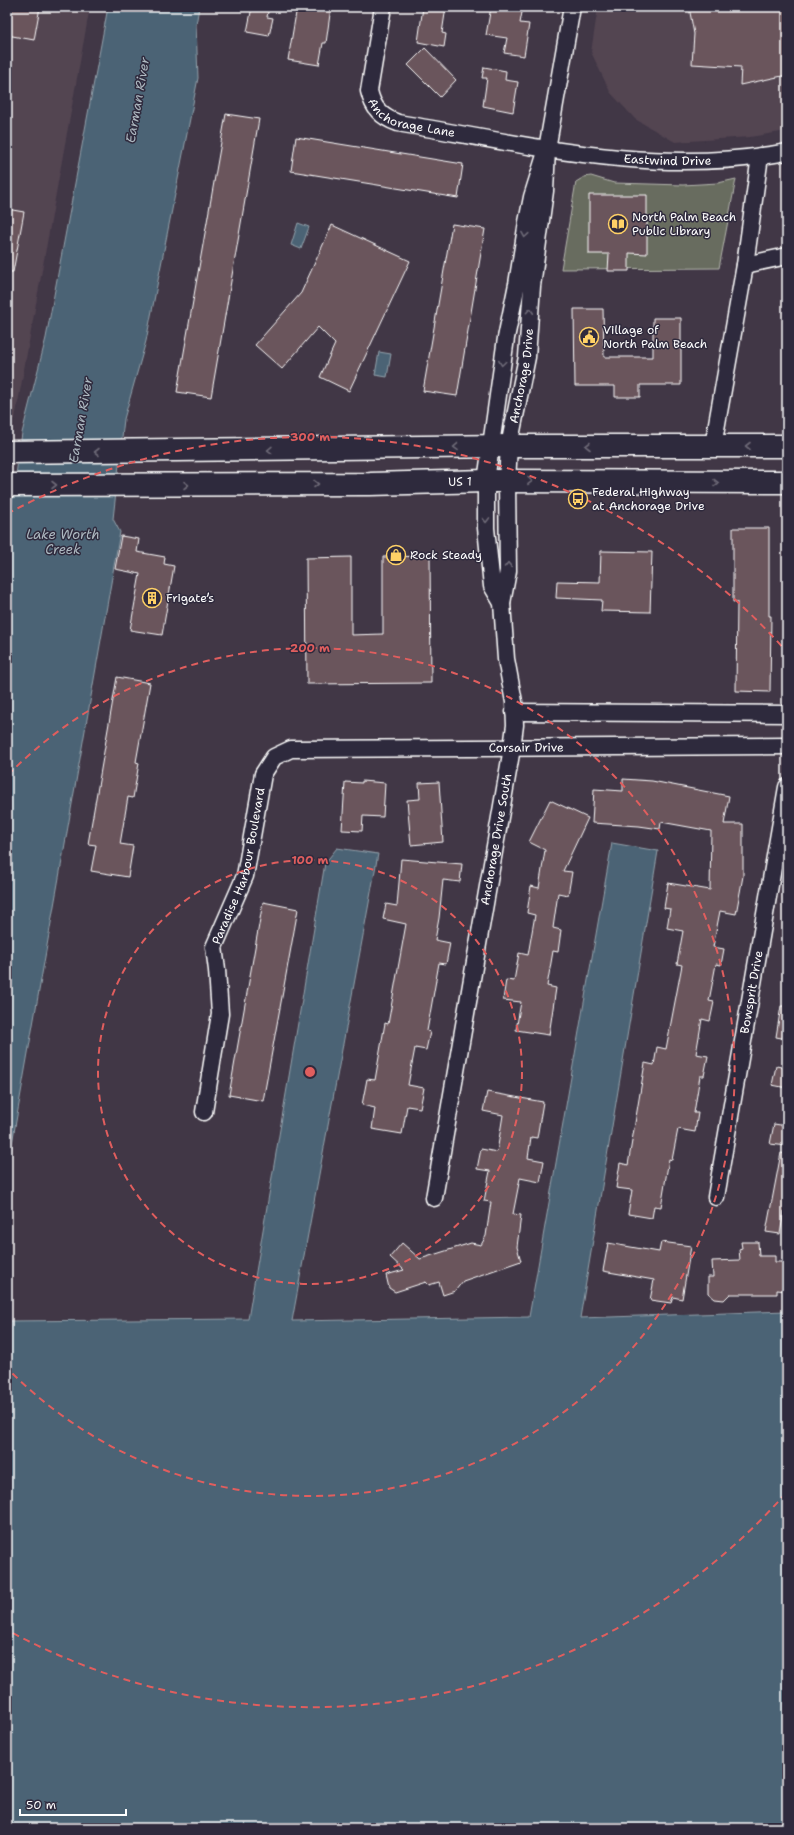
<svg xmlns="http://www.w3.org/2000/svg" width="794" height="1835" font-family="'Shantell Sans',sans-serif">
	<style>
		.built { fill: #524451 }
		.green { fill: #686c5e; stroke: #b4b6ae }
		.water { fill: #4b6475; stroke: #93a2ac }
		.building { fill: #6b545c; stroke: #fff }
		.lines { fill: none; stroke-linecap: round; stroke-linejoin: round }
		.minor-casing { stroke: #fff; stroke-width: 19 }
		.primary-casing { stroke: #fff; stroke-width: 25 }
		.minor { stroke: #2f2a3d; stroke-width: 16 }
		.primary { stroke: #2f2a3d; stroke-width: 22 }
		.oneway { stroke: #6d6a77 }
		.ring { fill: none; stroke: #e05e5e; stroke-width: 2; stroke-dasharray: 7 5 }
		.labels { text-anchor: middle; stroke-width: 3; stroke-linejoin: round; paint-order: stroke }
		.street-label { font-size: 12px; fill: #fff; stroke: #2f2a3d }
		.poi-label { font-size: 12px; fill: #fff; stroke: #2f2a3d; text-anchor: start }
		.water-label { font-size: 13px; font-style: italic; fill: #aeb9c1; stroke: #2f2a3d }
		.centre { fill: #e05e5e; stroke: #2f2a3d; stroke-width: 2 }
		.ring-label { font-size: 12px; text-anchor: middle; font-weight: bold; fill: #e05e5e; stroke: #2f2a3d; stroke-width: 3; stroke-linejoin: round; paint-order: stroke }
	</style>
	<rect width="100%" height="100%" fill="#413746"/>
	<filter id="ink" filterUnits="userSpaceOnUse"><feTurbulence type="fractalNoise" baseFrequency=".025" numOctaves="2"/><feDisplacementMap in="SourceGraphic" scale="8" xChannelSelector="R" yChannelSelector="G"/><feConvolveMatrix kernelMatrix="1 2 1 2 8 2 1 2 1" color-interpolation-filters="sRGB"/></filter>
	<g filter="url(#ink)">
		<g class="built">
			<path d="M 7,7 L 90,7 L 15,419 L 7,420 Z"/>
			<path d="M 598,7 L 787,7 L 787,131 L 750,137 L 675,142 L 635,119 L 610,92 L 591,52 Z"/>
		</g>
		<path class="green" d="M 591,176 L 614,183 L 683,185 L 718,183 L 736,179 L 719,268 L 561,269 L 576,182 L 584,177 Z"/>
		<g class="water">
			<path d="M 108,7 L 199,7 L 196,25 L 198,78 L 146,341 L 124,419 L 113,519 L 120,532 L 7,1172 L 7,537 L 22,433 L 46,338 Z"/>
			<path d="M 298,223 L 309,227 L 301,249 L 291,245 Z"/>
			<path d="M 379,352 L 391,354 L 387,377 L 375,375 Z"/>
			<path d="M 612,843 L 658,851 L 580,1318 L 787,1311 L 787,1828 L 7,1828 L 7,1321 L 248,1319 L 325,863 L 337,848 L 378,854 L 292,1321 L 529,1317 Z"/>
		</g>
		<g class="building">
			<path d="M 7,7 L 40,7 L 34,40 L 7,35 Z"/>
			<path d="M 252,7 L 269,7 L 267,17 L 273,18 L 269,36 L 247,32 Z"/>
			<path d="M 297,7 L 331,7 L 326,43 L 323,43 L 319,65 L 288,60 Z"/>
			<path d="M 423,7 L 446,7 L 442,33 L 446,34 L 444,47 L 418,42 Z"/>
			<path d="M 491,7 L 523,7 L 520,23 L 529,24 L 524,56 L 504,53 L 507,38 L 486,35 Z"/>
			<path d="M 689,7 L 787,7 L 787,75 L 740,85 L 741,67 L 692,64 L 694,34 Z"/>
			<path d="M 425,48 L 456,80 L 440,97 L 408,65 Z"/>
			<path d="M 484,67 L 506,71 L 505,80 L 518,82 L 513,112 L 483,106 L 487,78 L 482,78 Z"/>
			<path d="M 226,114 L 259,119 L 211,397 L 177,392 Z"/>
			<path d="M 296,137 L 463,164 L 458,198 L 291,171 Z"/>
			<path d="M 589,195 L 647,195 L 647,254 L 629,253 L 629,271 L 608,271 L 609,254 L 589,254 Z"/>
			<path d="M 7,209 L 24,212 L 13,272 L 7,272 Z"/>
			<path d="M 452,224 L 485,229 L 457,396 L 423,391 Z"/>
			<path d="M 332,225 L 410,261 L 349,391 L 320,377 L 335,344 L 318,327 L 282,369 L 255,345 L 301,293 Z"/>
			<path d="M 574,309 L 603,309 L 604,357 L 653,357 L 653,318 L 681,318 L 681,385 L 640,385 L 640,397 L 615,397 L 615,386 L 575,386 Z"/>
			<path d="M 733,528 L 769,528 L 769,616 L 771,616 L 770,692 L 736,691 L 737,602 L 733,602 Z"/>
			<path d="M 121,536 L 139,539 L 137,552 L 165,557 L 164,564 L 174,566 L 162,635 L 130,630 L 140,574 L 115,569 Z"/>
			<path d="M 601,551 L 652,552 L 650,612 L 601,611 L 602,600 L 556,598 L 557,581 L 600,582 Z"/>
			<path d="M 430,556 L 431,683 L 307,684 L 306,558 L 351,557 L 351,635 L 383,634 L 383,557 Z"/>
			<path d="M 117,677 L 150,683 L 136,762 L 139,763 L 133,798 L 128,797 L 120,844 L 133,846 L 128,877 L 91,871 L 96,845 L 88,844 Z"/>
			<path d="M 623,779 L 652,781 L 729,796 L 724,824 L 743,824 L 743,876 L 736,914 L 720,911 L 713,947 L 724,949 L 721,965 L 716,964 L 709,1001 L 714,1002 L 710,1021 L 702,1019 L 696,1054 L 708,1056 L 704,1076 L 700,1076 L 694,1113 L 698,1113 L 695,1132 L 678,1129 L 672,1160 L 669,1159 L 661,1207 L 654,1206 L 652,1218 L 628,1214 L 632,1190 L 616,1188 L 620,1163 L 628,1165 L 645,1063 L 654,1065 L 657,1047 L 666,1049 L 682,965 L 677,964 L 683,931 L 667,928 L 670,909 L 664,908 L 668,883 L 710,890 L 711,831 L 661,822 L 660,829 L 639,826 L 592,823 L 594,789 L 623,791 Z"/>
			<path d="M 362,781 L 385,783 L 383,817 L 363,816 L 362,831 L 342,830 L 345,782 L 362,783 Z"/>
			<path d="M 439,782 L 443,842 L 411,845 L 407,800 L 420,799 L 419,783 Z"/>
			<path d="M 550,800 L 588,818 L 563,871 L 572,872 L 568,895 L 558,893 L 553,928 L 561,930 L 558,952 L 553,951 L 547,986 L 556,988 L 549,1035 L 516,1030 L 521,1002 L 503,1000 L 506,980 L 514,981 L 519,953 L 528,955 L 535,915 L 527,913 L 531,886 L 539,888 L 545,850 L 529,842 Z"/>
			<path d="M 401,859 L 462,864 L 460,882 L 443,880 L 439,918 L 435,940 L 450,943 L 446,964 L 439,963 L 427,1031 L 430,1032 L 426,1050 L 415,1048 L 408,1085 L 424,1088 L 420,1108 L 407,1106 L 402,1134 L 372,1129 L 375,1108 L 362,1105 L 367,1079 L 375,1080 L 385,1023 L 388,1024 L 406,924 L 383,919 L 386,904 L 397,906 Z"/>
			<path d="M 263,902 L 298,909 L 263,1101 L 229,1095 Z"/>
			<path d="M 781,1006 L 787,1006 L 787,1039 L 776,1037 Z"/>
			<path d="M 776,1066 L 787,1068 L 787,1088 L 772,1085 Z"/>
			<path d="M 487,1092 L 543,1102 L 537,1138 L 531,1137 L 528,1158 L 544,1161 L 540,1182 L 520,1178 L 513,1214 L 521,1215 L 517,1247 L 521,1261 L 463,1281 L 455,1291 L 443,1295 L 439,1282 L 429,1285 L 426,1282 L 395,1292 L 389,1288 L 386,1275 L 404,1270 L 390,1257 L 402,1243 L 420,1259 L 471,1243 L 481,1245 L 486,1236 L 491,1202 L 484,1201 L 490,1171 L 477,1169 L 481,1149 L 497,1152 L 503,1115 L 483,1111 Z"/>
			<path d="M 774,1124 L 787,1126 L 787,1146 L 770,1144 Z"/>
			<path d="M 781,1153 L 787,1154 L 787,1212 L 784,1211 L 780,1234 L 766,1232 Z"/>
			<path d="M 661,1242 L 691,1246 L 682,1299 L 673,1297 L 671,1303 L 650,1300 L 654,1280 L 603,1271 L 608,1243 L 659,1252 Z"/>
			<path d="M 741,1242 L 758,1242 L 759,1256 L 775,1256 L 775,1262 L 787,1262 L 787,1291 L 777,1290 L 777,1294 L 730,1294 L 724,1300 L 715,1299 L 708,1293 L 708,1277 L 713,1277 L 712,1261 L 740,1260 L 739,1249 L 742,1248 Z"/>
		</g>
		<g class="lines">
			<g class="minor-casing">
				<g id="minor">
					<path id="s1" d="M 383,7 L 369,91 C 373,108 381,117 398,123 C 528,145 654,177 787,152"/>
					<path d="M 745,265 L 787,256"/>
					<path d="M 713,446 L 745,265 L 760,156"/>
					<path id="s2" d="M 502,603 L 508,571 L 507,481 L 509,446 L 527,357 L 532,286 L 545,191 L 547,149 L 572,7"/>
					<path d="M 514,712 L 787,714"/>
					<path id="s3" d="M 204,1112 L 220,1014 L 217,970 L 214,947 L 245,876 L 263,774 L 274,757 L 291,749 L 787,746"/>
					<path id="s4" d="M 716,1197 L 787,787"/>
					<path id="s5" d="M 434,1198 L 512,748 L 515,725 L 514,702 L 506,659 L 502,603 L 492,586 L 486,528 L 486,481 L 506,338 L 517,284 L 527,222 L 532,197 L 547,149"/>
				</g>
			</g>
			<g class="primary-casing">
				<g id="primary">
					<path d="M 7,452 L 509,446 L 787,446"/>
					<path id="s6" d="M 7,485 L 370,484 L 486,481 L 787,482"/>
				</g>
			</g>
			<use href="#minor" class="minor"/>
			<use href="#primary" class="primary"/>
		</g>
		<defs><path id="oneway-chevron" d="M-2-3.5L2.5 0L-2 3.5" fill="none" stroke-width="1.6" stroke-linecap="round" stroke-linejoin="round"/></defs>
		<g class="oneway">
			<use href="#oneway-chevron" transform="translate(525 235) rotate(99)"/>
			<use href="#oneway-chevron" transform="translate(530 311) rotate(-86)"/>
			<use href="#oneway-chevron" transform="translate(502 363) rotate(98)"/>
			<use href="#oneway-chevron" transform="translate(588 446) rotate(180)"/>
			<use href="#oneway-chevron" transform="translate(748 446) rotate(180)"/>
			<use href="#oneway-chevron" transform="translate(456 447) rotate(179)"/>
			<use href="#oneway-chevron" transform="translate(270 450) rotate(179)"/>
			<use href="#oneway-chevron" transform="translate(97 452) rotate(180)"/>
			<use href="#oneway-chevron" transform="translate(530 481) rotate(1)"/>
			<use href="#oneway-chevron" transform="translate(716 483)"/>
			<use href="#oneway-chevron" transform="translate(316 484)"/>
			<use href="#oneway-chevron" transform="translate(54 485)"/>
			<use href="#oneway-chevron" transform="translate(186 485)"/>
			<use href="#oneway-chevron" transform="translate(486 520) rotate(89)"/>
			<use href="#oneway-chevron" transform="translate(508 565) rotate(-89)"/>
		</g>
	</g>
	<g class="ring">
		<circle cx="310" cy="1072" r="212"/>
		<path d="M8 775A424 424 0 1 1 8 1369"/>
		<path d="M786 1493A635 635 0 0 1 7 1630M7 514A635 635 0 0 1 786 651"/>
	</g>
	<defs>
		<g id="library-ring" transform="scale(1)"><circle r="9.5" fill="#2f2a3d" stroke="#ffd166" stroke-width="1.5"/><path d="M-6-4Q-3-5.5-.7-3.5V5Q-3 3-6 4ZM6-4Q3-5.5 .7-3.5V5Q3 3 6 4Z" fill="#ffd166"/></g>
		<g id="civic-ring" transform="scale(1)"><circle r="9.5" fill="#2f2a3d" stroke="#ffd166" stroke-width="1.5"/><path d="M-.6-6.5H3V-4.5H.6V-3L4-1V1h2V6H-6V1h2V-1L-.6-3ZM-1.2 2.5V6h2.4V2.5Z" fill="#ffd166"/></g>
		<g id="bus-ring" transform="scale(1)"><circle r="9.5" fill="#2f2a3d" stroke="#ffd166" stroke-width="1.5"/><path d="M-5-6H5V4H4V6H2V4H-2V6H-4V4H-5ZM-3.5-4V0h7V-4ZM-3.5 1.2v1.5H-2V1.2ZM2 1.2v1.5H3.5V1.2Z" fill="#ffd166"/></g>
		<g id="shop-ring" transform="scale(1)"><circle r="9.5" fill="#2f2a3d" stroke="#ffd166" stroke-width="1.5"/><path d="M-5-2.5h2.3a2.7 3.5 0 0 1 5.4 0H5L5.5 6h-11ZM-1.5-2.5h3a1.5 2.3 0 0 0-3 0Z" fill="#ffd166"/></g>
		<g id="building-ring" transform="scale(1)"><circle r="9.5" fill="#2f2a3d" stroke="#ffd166" stroke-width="1.5"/><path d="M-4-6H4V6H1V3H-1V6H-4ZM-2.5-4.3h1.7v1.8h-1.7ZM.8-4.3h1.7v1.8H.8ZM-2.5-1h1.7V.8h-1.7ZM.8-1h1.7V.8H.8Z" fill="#ffd166"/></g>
	</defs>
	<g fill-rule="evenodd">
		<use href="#library-ring" x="618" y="224"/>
		<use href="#civic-ring" x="589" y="337"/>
		<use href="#bus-ring" x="578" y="499"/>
		<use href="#shop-ring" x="396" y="555"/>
		<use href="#building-ring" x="152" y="598"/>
	</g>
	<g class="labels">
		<g class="street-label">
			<text dy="4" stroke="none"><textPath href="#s1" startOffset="141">Anchorage Lane</textPath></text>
			<text dy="4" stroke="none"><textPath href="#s1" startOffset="403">Eastwind Drive</textPath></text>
			<text dy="4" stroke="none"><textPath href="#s2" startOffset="229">Anchorage Drive</textPath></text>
			<text dy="4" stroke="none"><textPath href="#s6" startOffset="453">US 1</textPath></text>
			<text dy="4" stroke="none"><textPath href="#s3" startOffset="622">Corsair Drive</textPath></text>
			<text dy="4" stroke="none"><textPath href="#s5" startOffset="364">Anchorage Drive South</textPath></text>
			<text dy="4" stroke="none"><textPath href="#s3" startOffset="252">Paradise Harbour Boulevard</textPath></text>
			<text dy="4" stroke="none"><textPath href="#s4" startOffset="208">Bowsprit Drive</textPath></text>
		</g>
		<g class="poi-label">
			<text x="632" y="221">North Palm Beach<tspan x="632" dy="14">Public Library</tspan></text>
			<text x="603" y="334">Village of<tspan x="603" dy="14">North Palm Beach</tspan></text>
			<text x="592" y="496">Federal Highway<tspan x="592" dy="14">at Anchorage Drive</tspan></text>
			<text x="410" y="559">Rock Steady</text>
			<text x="166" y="602">Frigate’s</text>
		</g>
		<g class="water-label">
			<text transform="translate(137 100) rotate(-80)" y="5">Earman River</text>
			<text transform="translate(80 420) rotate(-80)" y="5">Earman River</text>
			<text x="63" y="539">Lake Worth<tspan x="63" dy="15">Creek</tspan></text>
		</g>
	</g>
	<circle cx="310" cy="1072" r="6" class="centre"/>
	<g class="ring-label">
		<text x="310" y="441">300 m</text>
		<text x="310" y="652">200 m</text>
		<text x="310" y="864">100 m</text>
	</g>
	<rect width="794" height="1835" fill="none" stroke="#2f2a3d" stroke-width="24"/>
	<rect x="12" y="12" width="770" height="1811" fill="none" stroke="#fff" stroke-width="1.5" filter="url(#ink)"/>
	<path d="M20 1809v6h106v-6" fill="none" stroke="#ffffff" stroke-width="2"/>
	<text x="26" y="1809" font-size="12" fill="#ffffff" stroke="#2f2a3d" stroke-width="3" paint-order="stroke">50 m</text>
</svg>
